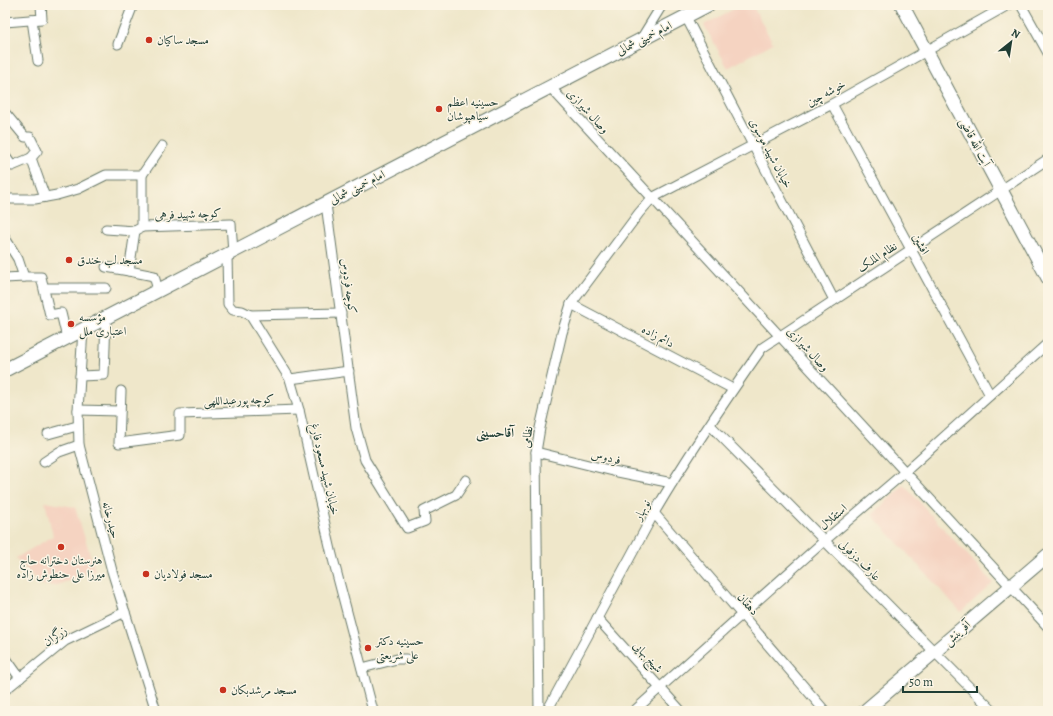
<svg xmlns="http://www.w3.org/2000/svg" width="1053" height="716" font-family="Alegreya,Amiri,serif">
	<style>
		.built { fill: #f5d3c1 }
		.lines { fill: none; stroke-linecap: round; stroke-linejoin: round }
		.street-casing { stroke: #687868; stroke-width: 11 }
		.secondary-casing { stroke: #687868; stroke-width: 15 }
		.street { stroke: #fff; stroke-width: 9 }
		.secondary { stroke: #fff; stroke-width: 13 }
		.poi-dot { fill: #c8321e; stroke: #fcf5e5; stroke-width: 1.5 }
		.labels { text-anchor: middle; stroke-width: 3; stroke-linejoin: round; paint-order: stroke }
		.street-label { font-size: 12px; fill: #1f3d34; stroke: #fcf5e5 }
		.poi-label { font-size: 12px; fill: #1f3d34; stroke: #fcf5e5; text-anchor: start }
		.neighbourhood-label { font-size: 13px; font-weight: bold; fill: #1f3d34; stroke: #fcf5e5 }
	</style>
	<rect width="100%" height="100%" fill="#fcf5e5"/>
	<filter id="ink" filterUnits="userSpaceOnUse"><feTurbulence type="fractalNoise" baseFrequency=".025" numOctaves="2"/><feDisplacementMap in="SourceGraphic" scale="8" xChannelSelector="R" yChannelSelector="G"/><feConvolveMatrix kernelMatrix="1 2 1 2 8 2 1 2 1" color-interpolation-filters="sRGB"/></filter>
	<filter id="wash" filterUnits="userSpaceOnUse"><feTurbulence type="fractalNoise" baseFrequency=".012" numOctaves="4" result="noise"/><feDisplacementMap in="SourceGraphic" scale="16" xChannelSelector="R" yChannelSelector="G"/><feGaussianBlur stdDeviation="0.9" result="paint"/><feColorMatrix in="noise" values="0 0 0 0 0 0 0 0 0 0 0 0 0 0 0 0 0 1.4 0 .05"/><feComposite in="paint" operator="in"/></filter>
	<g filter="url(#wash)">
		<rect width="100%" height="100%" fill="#efe7ca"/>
		<g class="built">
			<path d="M 741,5 L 752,5 L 773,43 L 728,68 L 704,25 Z"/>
			<path d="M 904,485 L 993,583 L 961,612 L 872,515 Z"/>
			<path d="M 45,502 L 75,507 L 95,570 L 55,586 L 41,585 L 16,558 L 53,536 Z"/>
		</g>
	</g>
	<g filter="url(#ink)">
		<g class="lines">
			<g class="street-casing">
				<g id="street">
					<path d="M 1021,5 L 1048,53"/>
					<path d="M 686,17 L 834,300"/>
					<path d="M 32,20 L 38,61"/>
					<path d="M 5,22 L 42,19 L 41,5"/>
					<path d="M 641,39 L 662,5"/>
					<path d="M 118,44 L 133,5"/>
					<path d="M 550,87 L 1048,627"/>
					<path d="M 832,104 L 990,395"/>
					<path d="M 6,114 L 25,137 L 30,137 L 37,151 L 31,158"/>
					<path d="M 5,156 L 12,166 L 31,158 L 45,197"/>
					<path d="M 142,175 L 142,227 L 135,231 L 129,271 L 154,276 L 158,290"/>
					<path d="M 5,199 L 35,199 L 57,195 L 78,189 L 106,175 L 142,175 L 162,146"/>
					<path d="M 326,204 L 356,428 L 365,460 L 407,528 L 425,521 L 424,511 L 456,495 L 466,480"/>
					<path d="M 142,227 L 231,224 L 233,252"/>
					<path d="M 106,229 L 135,231"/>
					<path d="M 5,238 L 18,259 L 24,277 L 5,278"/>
					<path d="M 227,255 L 228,304 L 233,310 L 242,311 L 250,315 L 290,379 L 299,410 L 332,555 L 373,711"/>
					<path d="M 106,267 L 129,271"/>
					<path d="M 24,277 L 41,277 L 50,315 L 61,313 L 67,338"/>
					<path d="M 45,288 L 106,288"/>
					<path d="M 571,304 L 733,389"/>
					<path d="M 250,315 L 341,313"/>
					<path d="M 83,329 L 78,410 L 79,445 L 112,571 L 156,711"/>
					<path d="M 80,376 L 104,375 L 106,318"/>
					<path d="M 290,379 L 349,371"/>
					<path d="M 121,391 L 119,443 L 180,435 L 180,414 L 299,410"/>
					<path d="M 78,410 L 120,411"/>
					<path d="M 710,425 L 993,711"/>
					<path d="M 48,434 L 77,426"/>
					<path d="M 536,452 L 613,471 L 672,483"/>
					<path d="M 44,462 L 59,452 L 79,445"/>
					<path d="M 654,513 L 825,711"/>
					<path d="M 597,618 L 681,711"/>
					<path d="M 5,657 L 20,678"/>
					<path d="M 362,668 L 397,659 L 406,659"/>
					<path d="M 5,690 L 65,641 L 125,612"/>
					<path d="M 539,711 L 536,452 L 540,428 L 562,333 L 571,304 L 639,213 L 652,198 L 832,104 L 1008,5"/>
					<path d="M 547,711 L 654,513 C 687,457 724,402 762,348 L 1048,159"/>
					<path d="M 634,711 L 824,541 L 905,472 L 1048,343"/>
				</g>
			</g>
			<g class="secondary-casing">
				<g id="secondary">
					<path d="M 902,5 L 1048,278"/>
					<path d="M 5,370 L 708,5"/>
					<path d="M 865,711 L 1048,555"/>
				</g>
			</g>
			<use href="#street" class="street"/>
			<use href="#secondary" class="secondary"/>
		</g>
	</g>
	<g class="poi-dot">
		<circle cx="149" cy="40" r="4"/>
		<circle cx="439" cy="109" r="4"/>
		<circle cx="69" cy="260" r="4"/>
		<circle cx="71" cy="324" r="4"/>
		<circle cx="61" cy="547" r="4"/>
		<circle cx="146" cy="574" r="4"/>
		<circle cx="368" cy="648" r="4"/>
		<circle cx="223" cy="690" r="4"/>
	</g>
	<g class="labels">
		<g class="street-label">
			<text transform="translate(644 38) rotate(-27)" y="4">امام خمینی شمالی</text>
			<text transform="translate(826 93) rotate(-28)" y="4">خوشه چین</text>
			<text transform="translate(588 111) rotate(47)" y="4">وصال شیرازی</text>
			<text transform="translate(975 142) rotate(62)" y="4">آیت الله قاضی</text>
			<text transform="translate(771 153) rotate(62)" y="4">خیابان شهید موسوی</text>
			<text transform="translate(357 187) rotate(-27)" y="4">امام خمینی شمالی</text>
			<text transform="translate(188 214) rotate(-2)" y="4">کوچه شهید فرهی</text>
			<text transform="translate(921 244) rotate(61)" y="4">افشین</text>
			<text transform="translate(877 257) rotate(-33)" y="4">نظام الملک</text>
			<text transform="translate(349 286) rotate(82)" y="4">کوچه فردوس</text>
			<text transform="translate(658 336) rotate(28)" y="4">دائم زاده</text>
			<text transform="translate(808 349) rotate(47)" y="4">وصال شیرازی</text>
			<text transform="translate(239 400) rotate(-2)" y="4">کوچه پورعبداللهی</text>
			<text transform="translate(527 437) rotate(-81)" y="4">نظامی</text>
			<text transform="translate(606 457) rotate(13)" y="4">فردوس</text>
			<text transform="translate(325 469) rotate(77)" y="4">خیابان شهید مسعود فارغ</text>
			<text transform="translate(642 510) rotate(-61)" y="4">نوبهار</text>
			<text transform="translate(833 517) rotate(-41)" y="4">استقلال</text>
			<text transform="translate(111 520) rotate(75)" y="4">حیدرخانه</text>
			<text transform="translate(860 560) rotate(45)" y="4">عارف دزفولی</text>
			<text transform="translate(748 604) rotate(49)" y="4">دهقان</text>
			<text transform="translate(957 633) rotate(-41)" y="4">آفرینش</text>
			<text transform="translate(55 636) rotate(-35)" y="4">زرگران</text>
			<text transform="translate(648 657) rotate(48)" y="4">شیخ بهایی</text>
		</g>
		<g class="poi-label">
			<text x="157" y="44">مسجد ساکیان</text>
			<text x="447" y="106">حسینیه اعظم<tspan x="447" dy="14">سیاهپوشان</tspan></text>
			<text x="77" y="264">مسجد لب خندق</text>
			<text x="79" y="321">مؤسسه<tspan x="79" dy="14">اعتباری ملل</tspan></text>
			<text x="61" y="564" text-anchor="middle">هنرستان دخترانه حاج<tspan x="61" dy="14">میرزا علی حنطوش زاده</tspan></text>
			<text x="154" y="578">مسجد فولادیان</text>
			<text x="376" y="645">حسینیه دکتر<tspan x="376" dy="14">علی شریعتی</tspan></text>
			<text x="231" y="694">مسجد مرشدبکان</text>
		</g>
		<g class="neighbourhood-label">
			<text x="495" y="437">آقاحسینی</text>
		</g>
	</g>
	<rect width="1053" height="716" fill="none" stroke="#fcf5e5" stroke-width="20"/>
	<g transform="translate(1011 42) rotate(30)" stroke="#fcf5e5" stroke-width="3" paint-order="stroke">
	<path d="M0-3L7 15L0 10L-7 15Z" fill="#1f3d34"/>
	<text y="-6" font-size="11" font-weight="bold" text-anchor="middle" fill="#1f3d34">N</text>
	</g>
	<path d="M903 686v6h74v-6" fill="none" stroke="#1f3d34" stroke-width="2"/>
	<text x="909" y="686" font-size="12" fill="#1f3d34" stroke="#fcf5e5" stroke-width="3" paint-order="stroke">50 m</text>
</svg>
